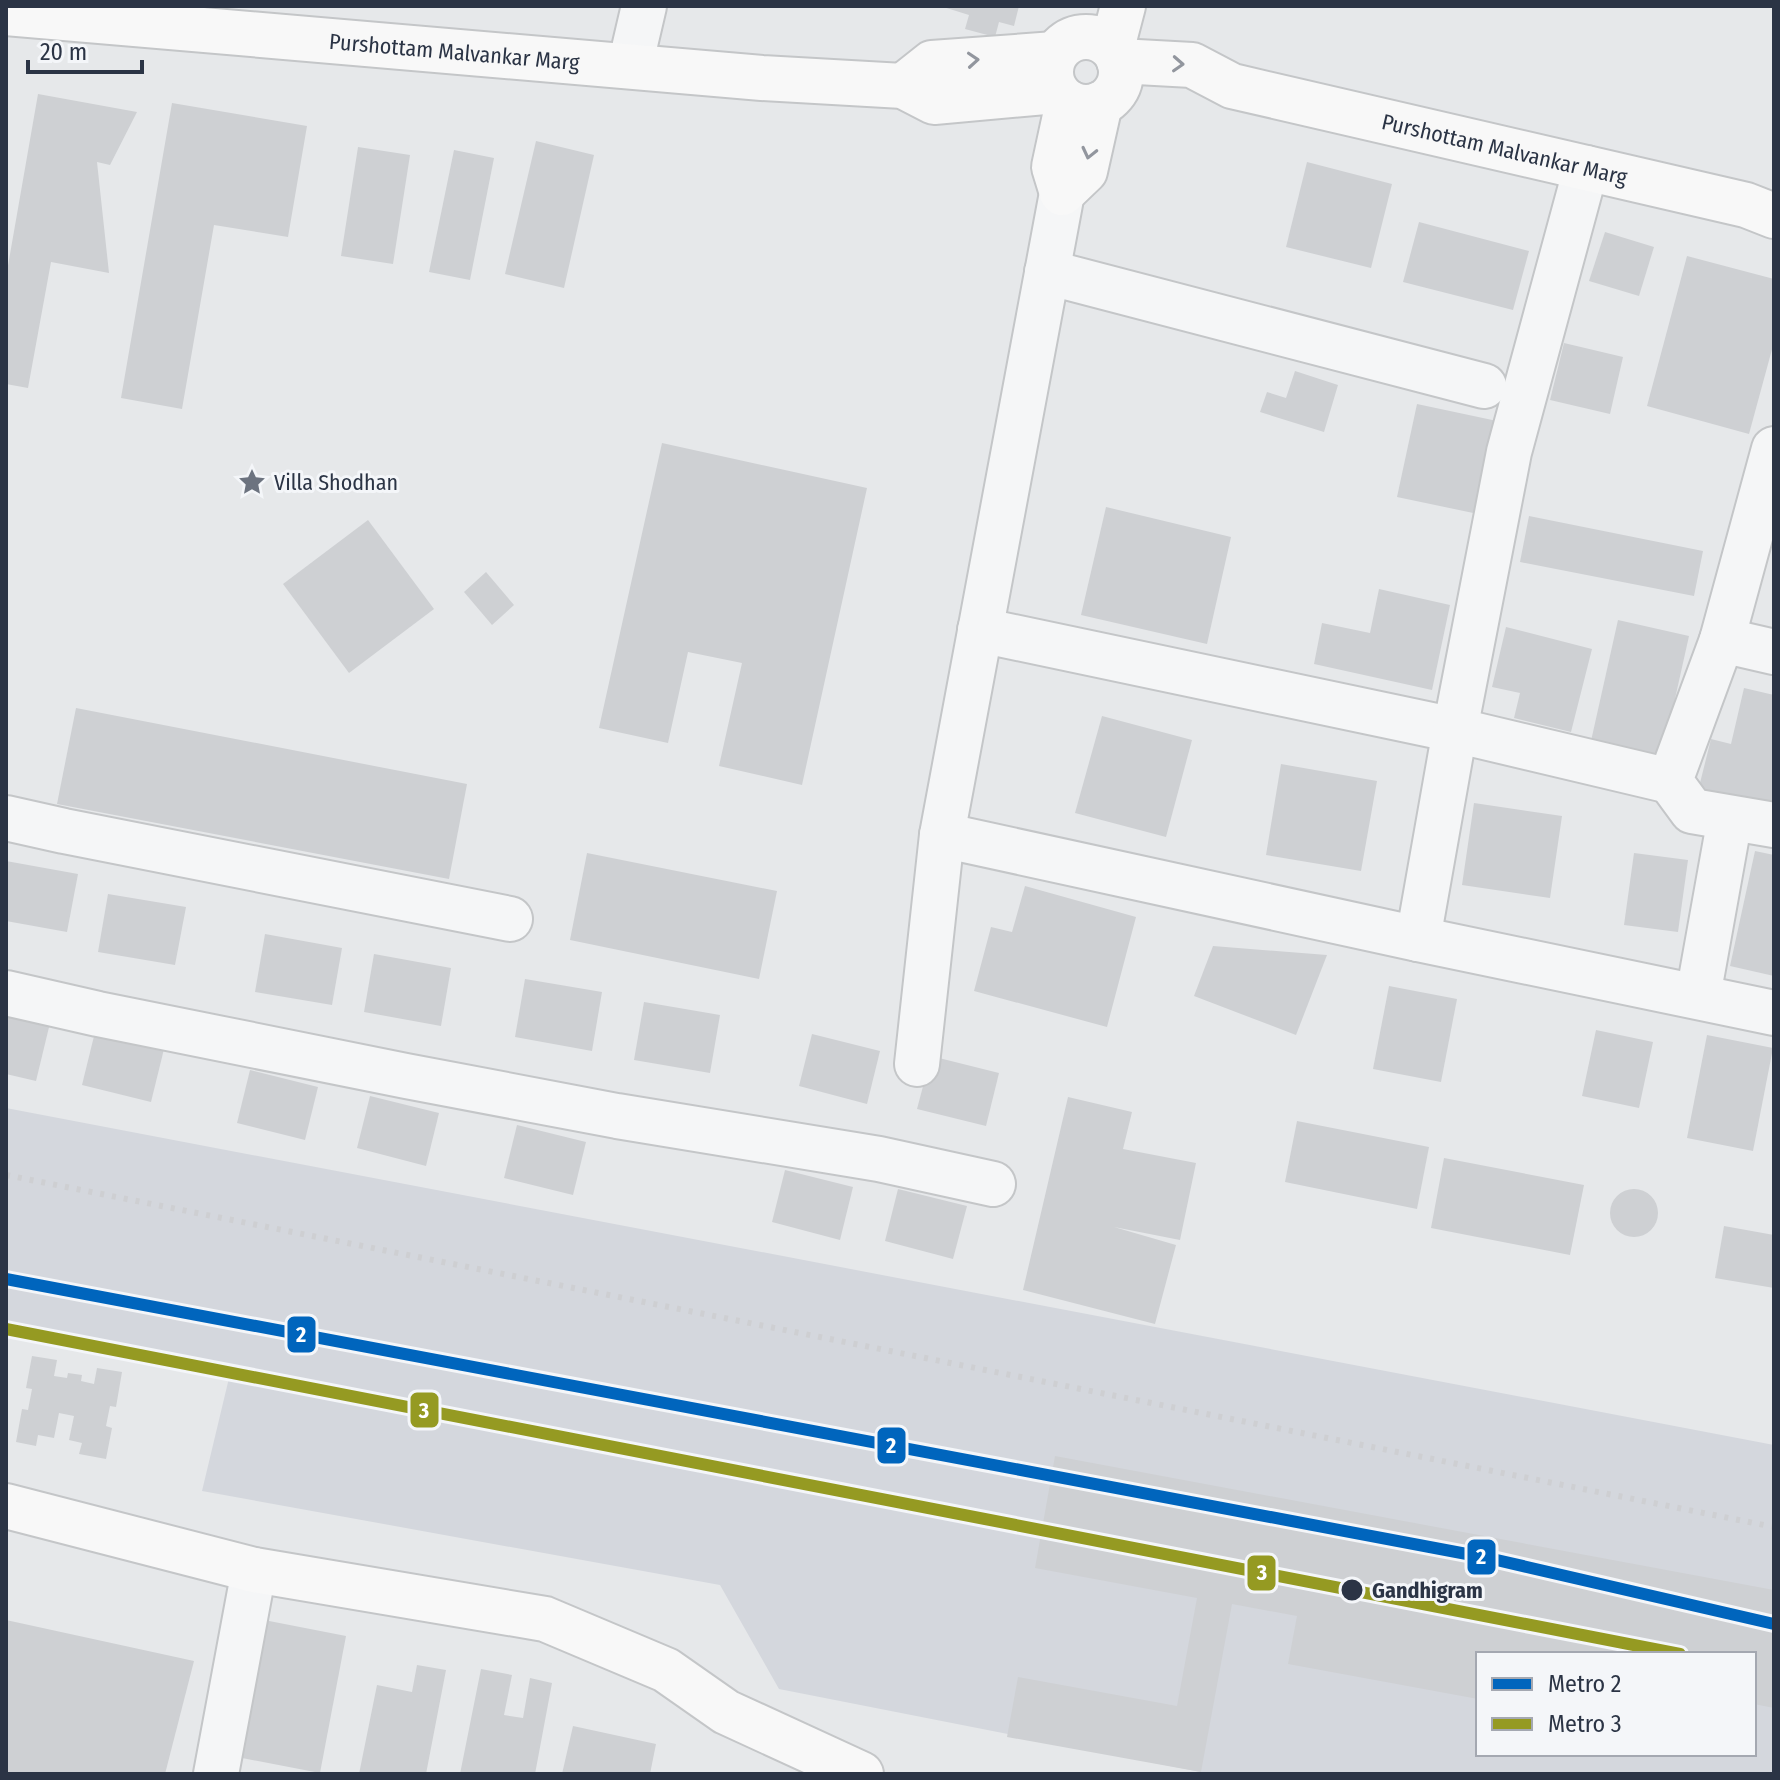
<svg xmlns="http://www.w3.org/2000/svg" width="1780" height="1780" font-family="'Fira Sans Condensed',sans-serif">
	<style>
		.built { fill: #d4d7dd; fill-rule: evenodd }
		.building { fill: #ced0d3 }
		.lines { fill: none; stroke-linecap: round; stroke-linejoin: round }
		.street-casing { stroke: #c4c6c8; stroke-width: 48 }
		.secondary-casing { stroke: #c4c6c8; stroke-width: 48 }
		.street { stroke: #f5f6f7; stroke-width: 44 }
		.secondary { stroke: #f8f8f8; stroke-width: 44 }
		.rail { stroke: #cecfd2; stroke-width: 6; stroke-dasharray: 4 8; stroke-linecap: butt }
		.metro-1-casing { stroke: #f4f6f9; stroke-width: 18 }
		.metro-2-casing { stroke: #f4f6f9; stroke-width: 18 }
		.metro-1 { stroke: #0065bd; stroke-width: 12 }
		.metro-2 { stroke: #959a22; stroke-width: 12 }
		.oneway { stroke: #92969e }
		.stop-dot { fill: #2b3445; stroke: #f4f6f9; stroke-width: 3 }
		.labels { text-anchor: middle; stroke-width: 6; stroke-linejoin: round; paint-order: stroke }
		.street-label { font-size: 22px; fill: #2b3445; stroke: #f4f6f9 }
		.poi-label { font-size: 22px; fill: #2b3445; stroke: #f4f6f9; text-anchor: start }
		.stop-label { font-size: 22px; font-weight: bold; fill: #2b3445; stroke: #f4f6f9; text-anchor: start }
		.line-badge { stroke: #f4f6f9; stroke-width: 3 }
		.badge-label { font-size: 22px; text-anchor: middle; font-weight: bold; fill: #fff }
	</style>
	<rect width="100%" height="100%" fill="#e6e8ea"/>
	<path class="built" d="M 6,1108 L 1774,1445 L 1774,1774 L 1211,1774 L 779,1689 L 720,1585 L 202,1491 L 229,1378 L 6,1332 ZM 1478,1654 L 1754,1654 L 1754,1754 L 1478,1754 Z"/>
	<g class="building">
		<path d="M 940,6 L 1019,6 L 1014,26 L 999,22 L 995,37 L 965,29 L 969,15 Z"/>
		<path d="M 38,94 L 137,112 L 110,165 L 97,162 L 109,273 L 51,262 L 28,388 L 6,384 L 6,277 Z"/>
		<path d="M 172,103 L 307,126 L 288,237 L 214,225 L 182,409 L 121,398 Z"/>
		<path d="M 536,141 L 594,155 L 564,288 L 505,274 Z"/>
		<path d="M 358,147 L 410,155 L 393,264 L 341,256 Z"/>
		<path d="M 454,150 L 494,158 L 470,280 L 429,272 Z"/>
		<path d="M 1307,162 L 1392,184 L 1371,268 L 1286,247 Z"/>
		<path d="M 1419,222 L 1529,251 L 1513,310 L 1403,282 Z"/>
		<path d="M 1605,232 L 1654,247 L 1639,296 L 1589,281 Z"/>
		<path d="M 1687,256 L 1774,279 L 1774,342 L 1749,434 L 1647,406 Z"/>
		<path d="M 1564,343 L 1623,357 L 1610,414 L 1550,400 Z"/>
		<path d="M 1295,371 L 1338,385 L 1324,432 L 1260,412 L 1267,392 L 1286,398 Z"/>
		<path d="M 1417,404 L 1497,421 L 1478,514 L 1397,497 Z"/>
		<path d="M 662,443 L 867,488 L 802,785 L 719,766 L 742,663 L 688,652 L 668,743 L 599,728 Z"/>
		<path d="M 1106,507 L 1231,537 L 1207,644 L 1081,615 Z"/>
		<path d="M 1529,516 L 1703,551 L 1694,596 L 1520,562 Z"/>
		<path d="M 368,520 L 434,609 L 349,673 L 283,584 Z"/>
		<path d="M 486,572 L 514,605 L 492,625 L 464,592 Z"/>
		<path d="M 1379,589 L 1450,605 L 1432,690 L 1314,664 L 1322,623 L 1370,633 Z"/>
		<path d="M 1618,620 L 1689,636 L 1662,757 L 1591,741 Z"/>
		<path d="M 1506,627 L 1592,649 L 1571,732 L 1514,718 L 1520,693 L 1492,687 Z"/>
		<path d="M 1744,688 L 1774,695 L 1774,809 L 1698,791 L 1711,739 L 1731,744 Z"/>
		<path d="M 76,708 L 467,784 L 449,879 L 57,804 Z"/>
		<path d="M 1102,716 L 1192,740 L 1166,837 L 1075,813 Z"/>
		<path d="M 1281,764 L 1377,781 L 1361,871 L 1266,855 Z"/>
		<path d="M 1474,803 L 1562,816 L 1550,898 L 1462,885 Z"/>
		<path d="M 1755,851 L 1774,855 L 1774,976 L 1730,966 Z"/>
		<path d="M 587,853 L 777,891 L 759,979 L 570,940 Z"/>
		<path d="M 1634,853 L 1688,860 L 1678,932 L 1624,925 Z"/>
		<path d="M 6,861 L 78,874 L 67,932 L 6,921 Z"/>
		<path d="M 1025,886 L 1136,917 L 1107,1027 L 974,991 L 991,927 L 1012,932 Z"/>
		<path d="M 108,894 L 186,907 L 175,965 L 98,952 Z"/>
		<path d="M 265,934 L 342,948 L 332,1005 L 255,992 Z"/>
		<path d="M 1213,946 L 1327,955 L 1296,1035 L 1194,996 Z"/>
		<path d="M 374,954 L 451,968 L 441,1026 L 364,1012 Z"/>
		<path d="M 525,979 L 602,992 L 592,1051 L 515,1037 Z"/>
		<path d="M 1389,986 L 1457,999 L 1441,1082 L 1373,1069 Z"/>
		<path d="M 644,1002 L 720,1015 L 710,1073 L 634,1060 Z"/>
		<path d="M 6,1013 L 50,1023 L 36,1081 L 6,1074 Z"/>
		<path d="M 1596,1030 L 1653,1042 L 1639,1108 L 1582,1096 Z"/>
		<path d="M 95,1032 L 164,1049 L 151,1102 L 82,1085 Z"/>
		<path d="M 812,1034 L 880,1051 L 867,1104 L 799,1086 Z"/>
		<path d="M 1707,1035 L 1773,1048 L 1753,1151 L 1687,1138 Z"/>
		<path d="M 931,1056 L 999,1073 L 986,1126 L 917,1109 Z"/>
		<path d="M 250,1070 L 318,1087 L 305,1140 L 237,1123 Z"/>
		<path d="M 370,1096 L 439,1113 L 426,1166 L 357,1148 Z"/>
		<path d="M 1068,1097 L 1132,1112 L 1123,1149 L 1196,1163 L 1180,1240 L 1114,1227 L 1176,1245 L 1155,1324 L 1023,1290 Z"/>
		<path d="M 1297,1121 L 1429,1147 L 1417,1209 L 1285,1182 Z"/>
		<path d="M 517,1125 L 586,1142 L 573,1195 L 504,1178 Z"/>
		<path d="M 1444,1158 L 1584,1185 L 1570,1255 L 1431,1228 Z"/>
		<path d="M 785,1170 L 853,1187 L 840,1240 L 772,1222 Z"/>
		<path d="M 898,1189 L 967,1206 L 953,1259 L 885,1241 Z"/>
		<circle cx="1634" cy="1213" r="24"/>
		<path d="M 1724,1226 L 1774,1235 L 1774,1288 L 1715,1278 Z"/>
		<path d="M 32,1356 L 57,1360 L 54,1376 L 67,1378 L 68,1373 L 82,1375 L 81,1381 L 94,1384 L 97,1368 L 122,1372 L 116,1407 L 110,1406 L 106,1426 L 112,1428 L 106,1459 L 79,1454 L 82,1443 L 69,1440 L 74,1416 L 59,1413 L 54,1438 L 38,1435 L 36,1446 L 16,1442 L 22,1409 L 28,1410 L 32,1389 L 26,1388 Z"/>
		<path d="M 1055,1456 L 1774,1590 L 1774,1708 L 1754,1704 L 1754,1654 L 1478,1654 L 1478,1699 L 1288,1664 L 1297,1616 L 1232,1604 L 1201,1772 L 1007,1737 L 1018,1677 L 1177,1706 L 1197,1598 L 1035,1568 Z"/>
		<path d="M 6,1620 L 194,1661 L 165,1774 L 6,1774 Z"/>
		<path d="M 264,1620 L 346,1636 L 320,1773 L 237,1757 Z"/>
		<path d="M 417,1665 L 446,1670 L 426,1774 L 359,1774 L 377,1685 L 412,1692 Z"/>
		<path d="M 481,1669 L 512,1675 L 504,1715 L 523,1718 L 530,1678 L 552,1683 L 535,1774 L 460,1774 Z"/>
		<path d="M 573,1726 L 656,1744 L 650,1774 L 562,1774 Z"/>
	</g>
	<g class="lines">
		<g class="street-casing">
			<g id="street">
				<path d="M 630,66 L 644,6"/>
				<path d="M 1047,272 L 1484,386"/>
				<path d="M 1774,449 L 1722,640 L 1670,781 L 1692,811 L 1774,825"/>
				<path d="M 980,630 L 1455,730 L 1670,781"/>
				<path d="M 1722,640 L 1774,652"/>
				<path d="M 6,818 L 64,831 L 510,919"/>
				<path d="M 942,835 L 1418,939 L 1774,1013"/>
				<path d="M 1418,939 L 1455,730 L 1509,452 L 1586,168"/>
				<path d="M 6,993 L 98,1014 L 406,1076 L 617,1116 L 879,1159 L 993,1184"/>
				<path d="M 1698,996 L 1730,818"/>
				<path d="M 917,1064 L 942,835 L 1062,193"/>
				<path d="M 216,1774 L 254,1570"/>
			</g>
		</g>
		<g class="secondary-casing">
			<g id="secondary">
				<path id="s1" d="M 6,13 L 762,78 L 903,86 L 934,102 L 1056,91"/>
				<circle cx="1086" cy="72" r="35"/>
				<path d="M 1112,48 L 1123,6"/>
				<path id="s2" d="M 1119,61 L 1192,65 L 1232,86 L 1746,205 L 1774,216"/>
				<path d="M 903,86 L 932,63 L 1055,54"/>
				<path d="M 1068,102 L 1054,167 L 1062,193 L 1085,171 L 1100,104"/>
				<path d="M 6,1506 L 254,1570 L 545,1619 L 666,1670 L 726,1712 L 861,1774"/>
			</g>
		</g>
		<use href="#street" class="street"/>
		<use href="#secondary" class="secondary"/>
		<path class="rail" d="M 6,1175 L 1774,1527"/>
		<g class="metro-1-casing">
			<path id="metro-1" d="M 6,1279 L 1488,1558 L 1774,1624"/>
		</g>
		<g class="metro-2-casing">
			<path id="metro-2" d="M 6,1329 L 1680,1654"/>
		</g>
		<use href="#metro-1" class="metro-1"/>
		<use href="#metro-2" class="metro-2"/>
	</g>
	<defs><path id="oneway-chevron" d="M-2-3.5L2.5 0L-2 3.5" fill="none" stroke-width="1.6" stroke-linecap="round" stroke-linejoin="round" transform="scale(2)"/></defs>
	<g class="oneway">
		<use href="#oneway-chevron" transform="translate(973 60) rotate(-4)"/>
		<use href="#oneway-chevron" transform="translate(1178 64) rotate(3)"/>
		<use href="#oneway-chevron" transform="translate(1089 153) rotate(103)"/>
	</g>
	<defs>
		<g id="sight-bare" transform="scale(2.16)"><path d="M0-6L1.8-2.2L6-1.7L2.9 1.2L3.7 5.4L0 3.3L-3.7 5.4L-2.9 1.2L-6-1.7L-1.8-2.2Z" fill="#6c737f" stroke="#f4f6f9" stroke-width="2.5" paint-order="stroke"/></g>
	</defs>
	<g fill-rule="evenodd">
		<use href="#sight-bare" x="252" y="482"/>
	</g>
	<circle class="stop-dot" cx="1352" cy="1590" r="12"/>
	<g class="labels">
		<g class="street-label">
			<text dy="8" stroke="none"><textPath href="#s1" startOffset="450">Purshottam Malvankar Marg</textPath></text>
			<text dy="8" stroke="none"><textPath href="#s2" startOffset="398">Purshottam Malvankar Marg</textPath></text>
		</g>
		<g class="poi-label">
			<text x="274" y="490">Villa Shodhan</text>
		</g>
		<g class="stop-label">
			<text x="1372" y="1598">Gandhigram</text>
		</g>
	</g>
	<g class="line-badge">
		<rect x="286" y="1315" width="31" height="39" rx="8" fill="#0065bd"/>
		<rect x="409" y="1391" width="31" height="38" rx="8" fill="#959a22"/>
		<rect x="876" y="1426" width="31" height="39" rx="8" fill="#0065bd"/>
		<rect x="1466" y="1538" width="31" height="38" rx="8" fill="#0065bd"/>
		<rect x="1246" y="1554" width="31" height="38" rx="8" fill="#959a22"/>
	</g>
	<g class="badge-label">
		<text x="301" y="1342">2</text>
		<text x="424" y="1418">3</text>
		<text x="891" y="1453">2</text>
		<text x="1481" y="1564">2</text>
		<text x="1262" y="1580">3</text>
	</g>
	<rect width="1780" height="1780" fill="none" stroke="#2b3445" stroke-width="16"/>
	<rect x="1476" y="1652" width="280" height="104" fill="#f4f6f9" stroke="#a4a8b1" stroke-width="2"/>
	<rect x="1492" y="1678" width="40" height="12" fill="#0065bd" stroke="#a4a8b1" stroke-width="2"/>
	<text x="1548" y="1692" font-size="24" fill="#2b3445">Metro 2</text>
	<rect x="1492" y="1718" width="40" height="12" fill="#959a22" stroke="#a4a8b1" stroke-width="2"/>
	<text x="1548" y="1732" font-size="24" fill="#2b3445">Metro 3</text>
	<path d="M28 60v12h114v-12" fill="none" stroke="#2b3445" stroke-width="4"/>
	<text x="40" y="60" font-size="24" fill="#2b3445" stroke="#f4f6f9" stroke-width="6" paint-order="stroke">20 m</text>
</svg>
